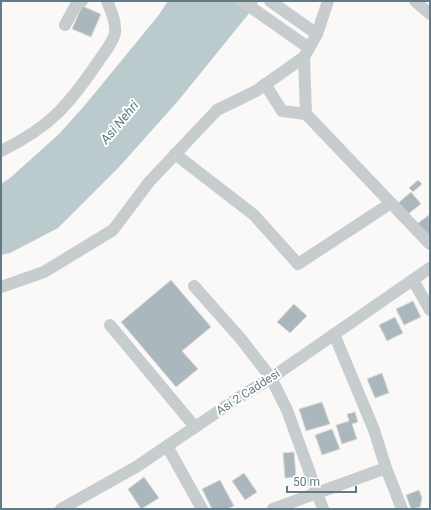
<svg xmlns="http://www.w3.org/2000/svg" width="431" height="510" font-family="Roboto,sans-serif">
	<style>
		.water { fill: #bbcbcd }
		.building { fill: #aab7bc; stroke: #dbdbd9 }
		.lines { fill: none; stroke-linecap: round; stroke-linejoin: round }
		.minor { stroke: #c7cccf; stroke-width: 12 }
		.labels { text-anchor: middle; stroke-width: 4; stroke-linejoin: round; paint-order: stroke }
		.street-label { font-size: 12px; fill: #627a85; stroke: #fff }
		.water-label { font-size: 13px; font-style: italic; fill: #5d7a7e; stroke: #fff }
	</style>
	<rect width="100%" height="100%" fill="#faf9f7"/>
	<path class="water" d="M 168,1 L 259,1 L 178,101 L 120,166 L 58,228 L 10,253 L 1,255 L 1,184 L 10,178 L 59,134 L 85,105 L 158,16 Z"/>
	<g class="building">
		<path d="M 82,6 L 101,14 L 91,37 L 72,29 Z"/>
		<path d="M 418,180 L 422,184 L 413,192 L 409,188 Z"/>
		<path d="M 411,192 L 421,204 L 408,214 L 398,203 Z"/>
		<path d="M 429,215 L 430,233 L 426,236 L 417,224 Z"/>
		<path d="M 171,280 L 211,327 L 182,351 L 198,369 L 176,387 L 121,322 Z"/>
		<path d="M 413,301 L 421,317 L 404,325 L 396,309 Z"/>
		<path d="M 294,304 L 307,316 L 290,333 L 277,322 Z"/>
		<path d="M 395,317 L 403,333 L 387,341 L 379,325 Z"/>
		<path d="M 382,373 L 389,393 L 375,398 L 367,379 Z"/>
		<path d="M 322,402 L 330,424 L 306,431 L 299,409 Z"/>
		<path d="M 355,412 L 358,422 L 352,424 L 357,439 L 342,444 L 336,425 L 349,421 L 347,414 Z"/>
		<path d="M 332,429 L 340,449 L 322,455 L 315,435 Z"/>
		<path d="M 294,452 L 296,477 L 285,478 L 283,453 Z"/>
		<path d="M 244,473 L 257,492 L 245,500 L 232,481 Z"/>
		<path d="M 144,477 L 159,498 L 141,509 L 128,489 Z"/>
		<path d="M 220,480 L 234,506 L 227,509 L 212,509 L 202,489 Z"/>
		<path d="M 419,490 L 422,498 L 420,507 L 411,509 L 406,495 Z"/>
	</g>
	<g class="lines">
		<g class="minor">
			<path d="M 242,1 L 309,48"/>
			<path d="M 270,1 L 317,34"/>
			<path d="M 415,1 L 430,14"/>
			<path d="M 65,25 L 76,5 L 82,1"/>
			<path d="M 304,57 L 306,114 L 430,244"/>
			<path d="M 265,84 L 282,111 L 306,114"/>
			<path d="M 1,151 C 50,127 68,106 98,62 C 103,54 113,43 115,33 C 116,21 111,11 107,1"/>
			<path d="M 175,154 L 254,215 L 298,264 L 391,203"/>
			<path d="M 413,280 L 430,310"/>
			<path d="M 194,286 L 241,339 L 271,378 L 287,410 L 323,509"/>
			<path d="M 1,287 L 44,272 L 113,230 L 149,182 L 217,110 L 256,91 L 304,57 L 317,34 L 328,1"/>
			<path d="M 110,325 L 195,427"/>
			<path d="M 167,446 L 202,509"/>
			<path d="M 386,468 L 402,509"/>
			<path d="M 61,509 L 136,467 L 238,398 L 271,378 L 430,268"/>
			<path d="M 273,509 L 386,468 L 374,430 L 334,334"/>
		</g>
	</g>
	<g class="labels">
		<g class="street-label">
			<text transform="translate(248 392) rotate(-33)" y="4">Asi 2 Caddesi</text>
		</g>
		<g class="water-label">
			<text transform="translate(119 122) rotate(-50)" y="5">Asi Nehri</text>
		</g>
	</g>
	<rect width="431" height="510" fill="none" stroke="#627a85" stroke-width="4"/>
	<path d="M287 486v6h69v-6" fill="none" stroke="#627a85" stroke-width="2"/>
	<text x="293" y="486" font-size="12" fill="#627a85" stroke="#ffffff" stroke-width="3" paint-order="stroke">50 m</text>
</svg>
